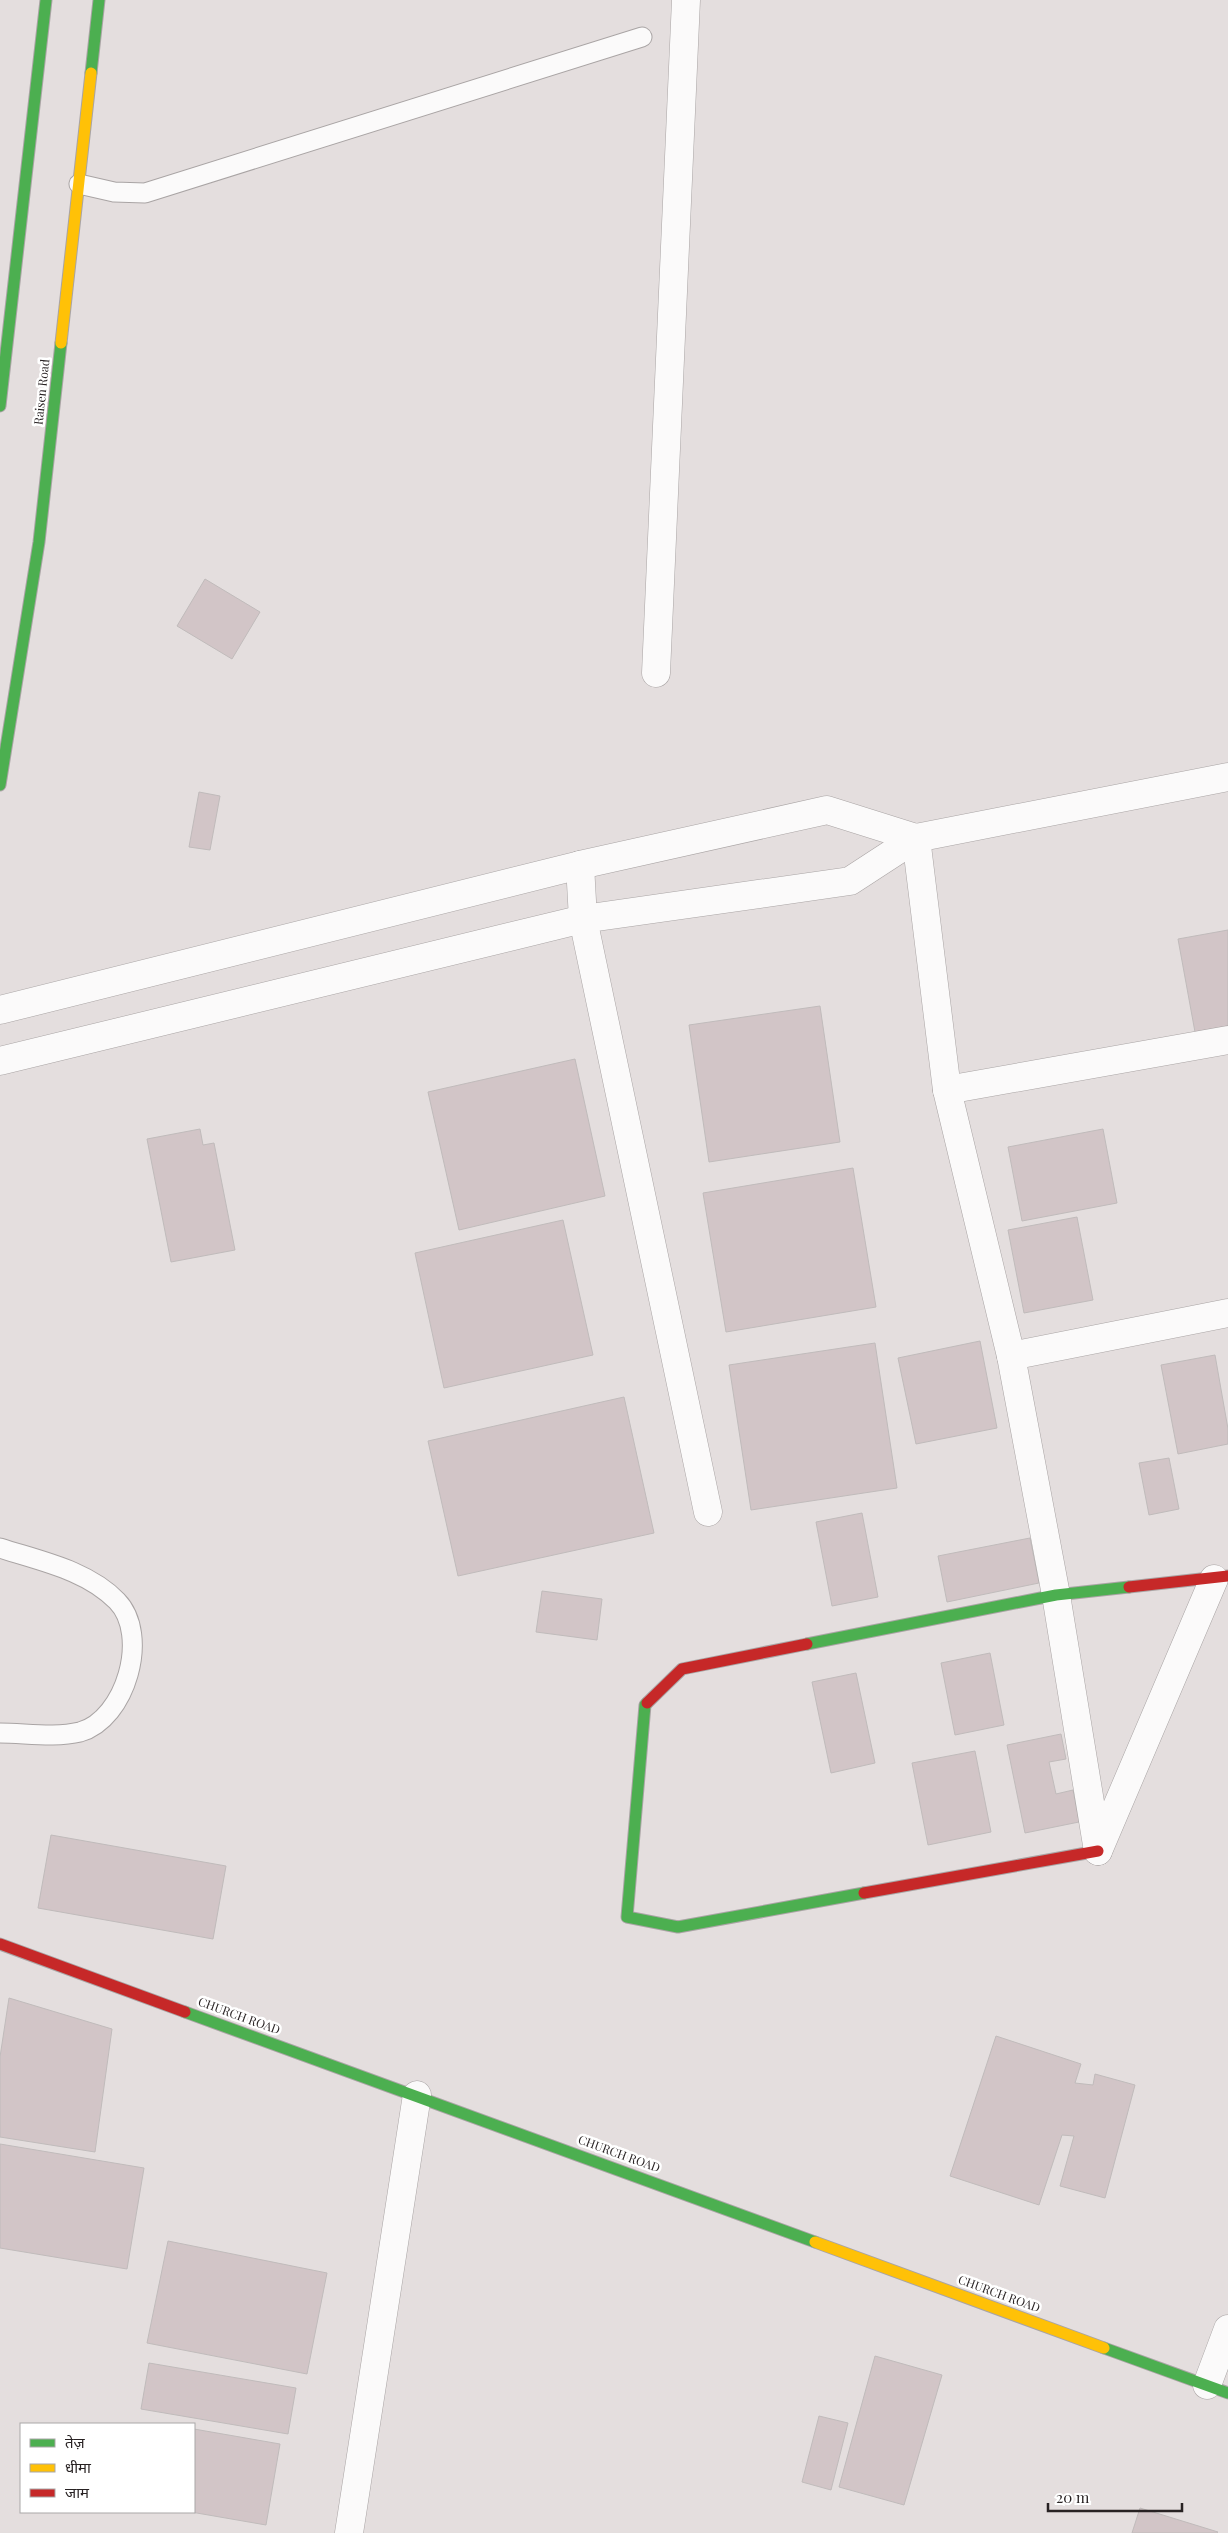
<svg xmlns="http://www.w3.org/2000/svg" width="1228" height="2533" font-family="'Playfair Display','Noto Sans Devanagari',serif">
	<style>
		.building { fill: #d2c5c7; stroke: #c0bbbb }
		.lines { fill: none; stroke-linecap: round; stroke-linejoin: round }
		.lane-casing { stroke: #a9a4a4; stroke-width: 21 }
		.street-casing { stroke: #a9a4a4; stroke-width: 29 }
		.fast-casing { stroke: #a9a4a4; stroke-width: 13 }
		.slow-casing { stroke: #a9a4a4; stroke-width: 13 }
		.jam-casing { stroke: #a9a4a4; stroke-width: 13 }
		.lane { stroke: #fbfafa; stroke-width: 19 }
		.street { stroke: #fbfafa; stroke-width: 28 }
		.fast { stroke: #4caf50; stroke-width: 11 }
		.slow { stroke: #ffc107; stroke-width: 11 }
		.jam { stroke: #c62828; stroke-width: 11 }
		.labels { text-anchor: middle; stroke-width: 5; stroke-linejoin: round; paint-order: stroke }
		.street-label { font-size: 12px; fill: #282223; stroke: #fff }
	</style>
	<rect width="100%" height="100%" fill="#e4dede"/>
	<g class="building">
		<path d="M 205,579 L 260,612 L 232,659 L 177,626 Z"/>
		<path d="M 199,792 L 220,796 L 210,850 L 189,847 Z"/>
		<path d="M 1228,930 L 1228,1026 L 1195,1032 L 1178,939 Z"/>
		<path d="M 820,1006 L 840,1142 L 709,1162 L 689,1025 Z"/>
		<path d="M 575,1059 L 605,1196 L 459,1230 L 428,1092 Z"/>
		<path d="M 200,1129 L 203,1145 L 214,1143 L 235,1250 L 171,1262 L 147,1139 Z"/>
		<path d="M 1103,1129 L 1117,1203 L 1022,1221 L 1008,1147 Z"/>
		<path d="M 853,1168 L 876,1307 L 726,1332 L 703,1193 Z"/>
		<path d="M 1077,1217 L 1093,1300 L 1024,1313 L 1008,1230 Z"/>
		<path d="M 563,1220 L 593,1355 L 444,1388 L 415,1253 Z"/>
		<path d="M 980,1341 L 997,1428 L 916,1444 L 898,1358 Z"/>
		<path d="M 875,1343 L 897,1488 L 751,1510 L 729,1365 Z"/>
		<path d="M 1215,1355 L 1228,1429 L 1228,1444 L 1178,1454 L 1161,1365 Z"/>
		<path d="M 624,1397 L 654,1533 L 458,1576 L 428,1441 Z"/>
		<path d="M 1169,1458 L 1179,1509 L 1149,1515 L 1139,1463 Z"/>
		<path d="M 862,1513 L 878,1597 L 832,1606 L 816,1522 Z"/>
		<path d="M 1030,1538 L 1039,1583 L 947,1602 L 938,1556 Z"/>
		<path d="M 542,1591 L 602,1599 L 597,1640 L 536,1632 Z"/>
		<path d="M 990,1653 L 1004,1725 L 955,1735 L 941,1663 Z"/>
		<path d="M 856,1673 L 875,1763 L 831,1773 L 812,1682 Z"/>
		<path d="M 1061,1734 L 1066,1759 L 1049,1762 L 1056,1794 L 1073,1790 L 1079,1822 L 1025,1833 L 1007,1745 Z"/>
		<path d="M 975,1751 L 991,1832 L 928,1845 L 912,1763 Z"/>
		<path d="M 51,1835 L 226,1866 L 213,1939 L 38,1908 Z"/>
		<path d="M 9,1998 L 112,2029 L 95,2152 L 0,2137 L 0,2057 Z"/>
		<path d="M 996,2036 L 1081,2064 L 1075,2083 L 1093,2085 L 1095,2074 L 1135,2085 L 1105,2198 L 1060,2186 L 1074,2136 L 1062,2135 L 1039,2205 L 950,2176 Z"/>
		<path d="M 0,2144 L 144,2168 L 127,2269 L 0,2248 Z"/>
		<path d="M 168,2241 L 327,2273 L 307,2374 L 147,2343 Z"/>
		<path d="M 875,2356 L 942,2375 L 904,2505 L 839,2487 Z"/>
		<path d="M 149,2363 L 296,2388 L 288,2434 L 141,2409 Z"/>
		<path d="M 819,2416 L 848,2423 L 831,2490 L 802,2482 Z"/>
		<path d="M 194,2429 L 280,2444 L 266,2525 L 191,2512 L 194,2512 Z"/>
		<path d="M 1140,2508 L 1218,2532 L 1217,2533 L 1132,2533 Z"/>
	</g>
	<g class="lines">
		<g class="lane-casing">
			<g id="lane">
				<path d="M 79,184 L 114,192 L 145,193 L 642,37"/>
				<path d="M 0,1548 C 40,1561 87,1570 117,1601 C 150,1635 126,1719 80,1732 C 55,1738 25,1733 0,1733"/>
			</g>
		</g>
		<g class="street-casing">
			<g id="street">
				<path d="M 656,673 L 686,0"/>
				<path d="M 916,838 L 947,1090 L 1011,1356 L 1056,1595 L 1098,1851"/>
				<path d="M 580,865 L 583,919 L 708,1512"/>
				<path d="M 0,1010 L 580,865 L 827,810 L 916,838"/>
				<path d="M 0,1061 L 583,919 L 850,881 L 916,838 L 1228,777"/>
				<path d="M 947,1090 L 1228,1040"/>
				<path d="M 1011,1356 L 1228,1313"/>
				<path d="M 1098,1851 L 1214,1579"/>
				<path d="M 1207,2385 L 1228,2329"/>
				<path d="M 349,2533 L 417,2095"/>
			</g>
		</g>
		<g class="fast-casing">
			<g id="fast">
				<path d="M 91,73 L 99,0"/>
				<path d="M 0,406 L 46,0"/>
				<path d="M 0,785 L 39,542 L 61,343"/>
				<path d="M 807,1644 L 1056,1595 L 1129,1587"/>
				<path d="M 647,1703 L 645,1705 L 627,1917 L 678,1927 L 864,1893"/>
				<path d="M 185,2012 L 815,2242"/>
				<path d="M 1104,2348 L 1228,2393"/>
			</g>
		</g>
		<g class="slow-casing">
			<g id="slow">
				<path d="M 61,343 L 91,73"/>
				<path d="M 815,2242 L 1104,2348"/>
			</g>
		</g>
		<g class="jam-casing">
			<g id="jam">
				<path d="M 1129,1587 L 1228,1576"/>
				<path d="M 647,1703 L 682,1669 L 807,1644"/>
				<path d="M 864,1893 L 1098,1851"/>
				<path d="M 0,1944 L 185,2012"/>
			</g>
		</g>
		<use href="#lane" class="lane"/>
		<use href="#street" class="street"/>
		<use href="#fast" class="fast"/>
		<use href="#slow" class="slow"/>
		<use href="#jam" class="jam"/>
	</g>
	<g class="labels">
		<g class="street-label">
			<text transform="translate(42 392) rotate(-84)" y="4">Raisen Road</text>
			<text transform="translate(239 2016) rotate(20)" y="4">CHURCH ROAD</text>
			<text transform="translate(619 2154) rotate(20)" y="4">CHURCH ROAD</text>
			<text transform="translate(999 2294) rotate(20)" y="4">CHURCH ROAD</text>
		</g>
	</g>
	<rect x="20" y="2423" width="175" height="90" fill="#ffffff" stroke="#a9a7a7"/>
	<rect x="30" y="2439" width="25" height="8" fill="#4caf50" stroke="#a9a7a7"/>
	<text x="65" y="2448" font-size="15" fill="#282223">तेज़</text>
	<rect x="30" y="2464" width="25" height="8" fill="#ffc107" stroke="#a9a7a7"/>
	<text x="65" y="2473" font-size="15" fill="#282223">धीमा</text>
	<rect x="30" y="2489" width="25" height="8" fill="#c62828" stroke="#a9a7a7"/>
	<text x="65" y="2498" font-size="15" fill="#282223">जाम</text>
	<path d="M1048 2503v8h134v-8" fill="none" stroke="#282223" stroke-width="2.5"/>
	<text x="1056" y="2503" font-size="15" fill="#282223" stroke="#ffffff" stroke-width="4" paint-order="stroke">20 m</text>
</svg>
